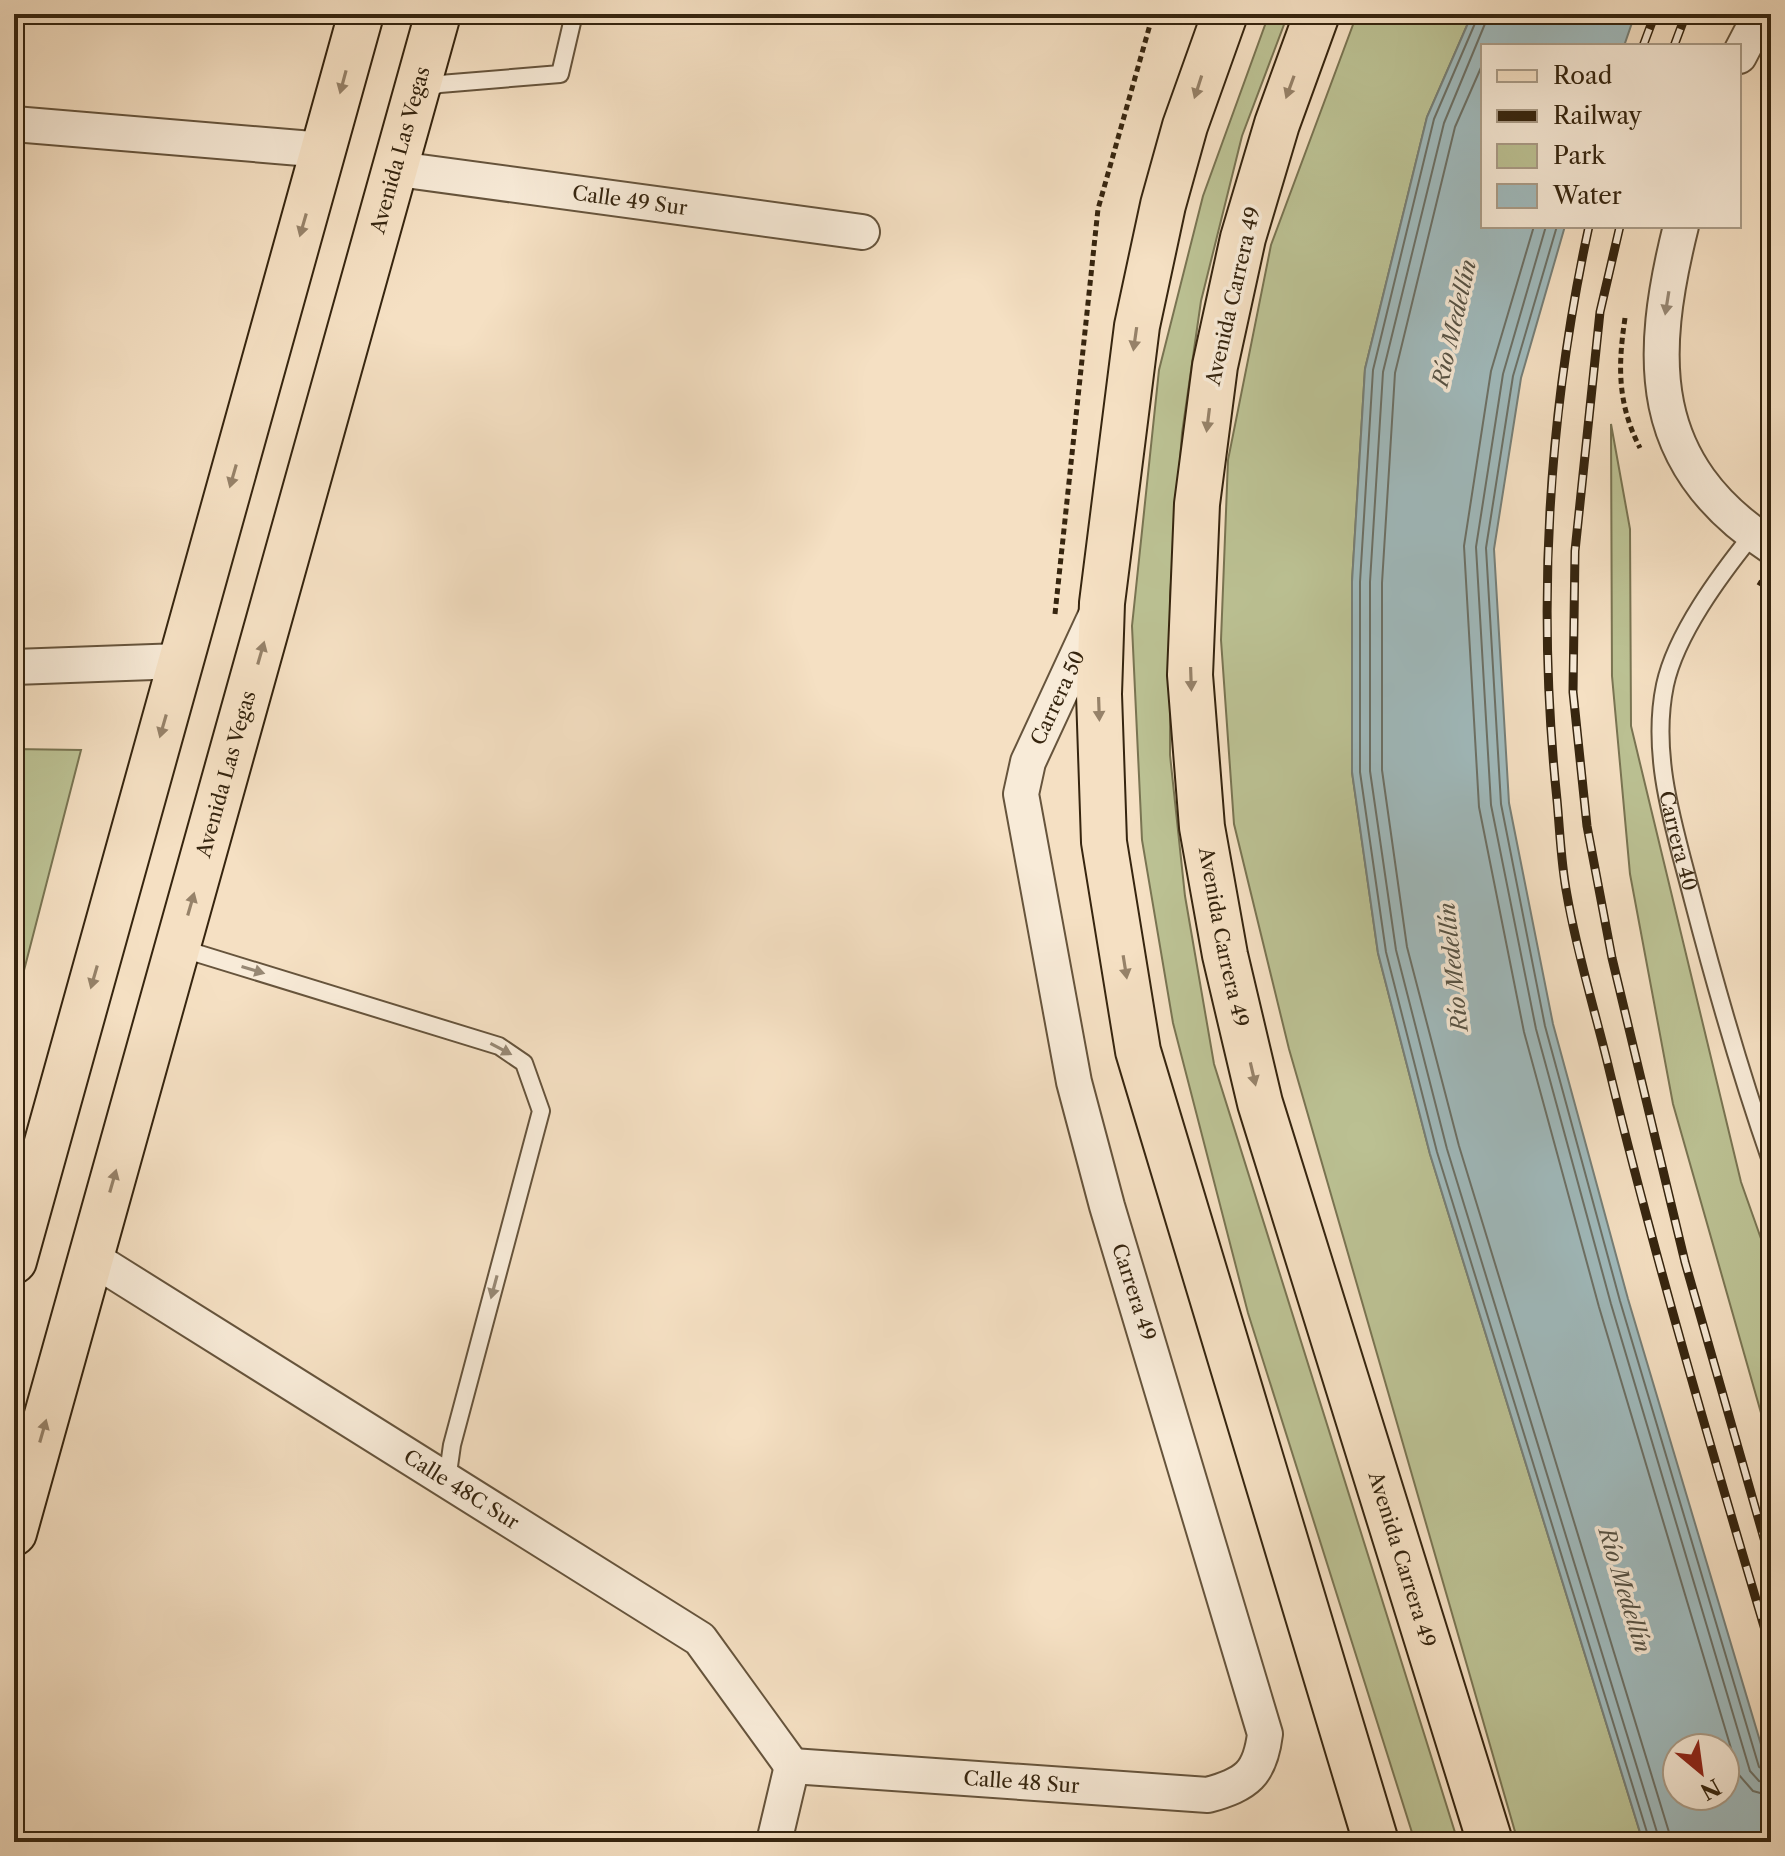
<svg xmlns="http://www.w3.org/2000/svg" width="1785" height="1856" font-family="'Libre Caslon Text',serif">
	<style>
		.green { fill: #bcc294; stroke: #797452; stroke-width: 2 }
		.water { fill: #a0bbbe; stroke: #767f78; stroke-width: 2; fill-rule: evenodd }
		.lines { fill: none; stroke-linecap: round; stroke-linejoin: round }
		.shore { stroke: #6b7066; stroke-width: 2 }
		.service-casing { stroke: #66543c; stroke-width: 20 }
		.minor-casing { stroke: #66543c; stroke-width: 38 }
		.primary-casing { stroke: #36250f; stroke-width: 48 }
		.trunk-casing { stroke: #36250f; stroke-width: 48 }
		.path { stroke: #36250f; stroke-width: 5; stroke-dasharray: 6 4; stroke-linecap: butt }
		.service { stroke: #f8ebd8; stroke-width: 16 }
		.minor { stroke: #f8ebd8; stroke-width: 34 }
		.primary { stroke: #f5e0c3; stroke-width: 44 }
		.trunk { stroke: #f5e0c3; stroke-width: 44 }
		.rail-casing { stroke: #36250f; stroke-width: 9 }
		.rail { stroke: #f8ebd8; stroke-width: 6; stroke-dasharray: 18; stroke-linecap: butt }
		.oneway { fill: #968269 }
		.oneway2 { fill: #978874 }
		.labels { text-anchor: middle; stroke-width: 7; stroke-linejoin: round; paint-order: stroke }
		.street-label { font-size: 20px; fill: #36250f; stroke: #f8ebd8 }
		.water-label { font-size: 22px; font-style: italic; fill: #565244; stroke: #f8ebd8 }
	</style>
	<rect width="100%" height="100%" fill="#f5e0c3"/>
	<filter id="stains"><feTurbulence type="fractalNoise" baseFrequency=".0025" numOctaves="4"/><feColorMatrix values="0 0 0 0 .2 0 0 0 0 .09 0 0 0 0 .02 0 0 0 .5 -.17"/></filter>
	<radialGradient id="worn" r=".72"><stop offset=".6" stop-color="#630" stop-opacity="0"/><stop offset="1" stop-color="#630" stop-opacity=".3"/></radialGradient>
	<g class="green">
		<path d="M 1269,14 L 1288,14 L 1242,136 L 1201,301 L 1182,433 L 1170,596 L 1170,755 L 1185,896 L 1214,1064 L 1458,1842 L 1415,1842 L 1248,1313 L 1173,1023 L 1142,840 L 1132,626 L 1159,370 L 1203,196 Z"/>
		<path d="M 1357,14 L 1472,14 L 1427,117 L 1365,369 L 1352,582 L 1352,772 L 1378,953 L 1430,1154 L 1643,1842 L 1518,1842 L 1289,1049 L 1234,824 L 1221,640 L 1228,460 L 1271,245 Z"/>
		<path d="M 1611,424 L 1630,529 L 1631,726 L 1741,1182 L 1771,1267 L 1771,1448 L 1673,1104 L 1630,874 L 1612,676 Z"/>
		<path d="M 14,749 L 81,750 L 14,1009 Z"/>
	</g>
	<path class="water" d="M 1472,14 L 1635,14 L 1624,46 L 1483,46 L 1483,226 L 1565,226 L 1521,378 L 1494,549 L 1509,803 L 1553,1024 L 1628,1299 L 1771,1778 L 1771,1842 L 1643,1842 L 1430,1154 L 1378,953 L 1352,772 L 1352,582 L 1365,369 L 1427,117 ZM 1677,1748 L 1725,1748 L 1725,1796 L 1677,1796 Z"/>
	<g class="lines">
		<g class="shore">
			<path d="M 1479,14 L 1434,119 L 1373,370 L 1360,582 L 1360,772 L 1386,952 L 1437,1152 L 1650,1842"/>
			<path d="M 1489,14 L 1444,123 L 1383,372 L 1370,582 L 1370,771 L 1396,950 L 1447,1149 L 1660,1842"/>
			<path d="M 1483,63 L 1455,127 L 1395,373 L 1382,583 L 1382,770 L 1407,947 L 1459,1146 L 1672,1842"/>
			<path d="M 1534,226 L 1491,371 L 1464,546 L 1479,807 L 1524,1032 L 1599,1307 L 1739,1775 L 1753,1791 L 1771,1796"/>
			<path d="M 1546,226 L 1503,374 L 1476,547 L 1491,805 L 1536,1029 L 1611,1304 L 1750,1771 L 1759,1781 L 1771,1784"/>
			<path d="M 1557,226 L 1513,376 L 1486,548 L 1501,804 L 1545,1026 L 1620,1301 L 1759,1767 L 1771,1774"/>
		</g>
		<g class="service-casing">
			<g id="service">
				<path d="M 423,89 L 440,84 L 560,74 L 574,14"/>
				<path id="s1" d="M 1753,534 C 1720,575 1676,634 1665,685 C 1650,757 1675,830 1693,900 C 1716,988 1741,1075 1771,1161"/>
				<path d="M 180,948 L 499,1046 L 524,1063 L 541,1111 L 452,1445 L 447,1480"/>
			</g>
		</g>
		<g class="minor-casing">
			<g id="minor">
				<path d="M 1739,56 L 1761,14"/>
				<path d="M 14,124 L 324,150"/>
				<path id="s2" d="M 398,169 L 862,232"/>
				<path d="M 1681,226 C 1648,358 1645,464 1771,546"/>
				<path d="M 14,667 L 181,661"/>
				<path id="s3" d="M 92,1258 L 700,1639 L 792,1766"/>
				<path id="s4" d="M 792,1766 L 1208,1795 C 1247,1784 1260,1774 1265,1734 L 1107,1206 L 1074,1082 L 1021,794 L 1028,762 L 1097,613"/>
				<path d="M 774,1842 L 792,1766"/>
			</g>
		</g>
		<g class="primary-casing">
			<g id="primary">
				<path d="M 14,1261 L 361,14"/>
				<path id="s5" d="M 14,1533 L 438,14"/>
			</g>
		</g>
		<g class="trunk-casing">
			<g id="trunk">
				<path d="M 1225,14 L 1185,126 L 1163,205 L 1137,326 L 1102,603 L 1099,694 L 1104,842 L 1138,1051 L 1376,1842"/>
				<path id="s6" d="M 1317,14 L 1277,124 L 1243,238 L 1215,366 L 1197,504 L 1190,675 L 1202,827 L 1225,955 L 1260,1103 L 1490,1842"/>
			</g>
		</g>
		<g class="path">
			<path d="M 1625,318 C 1618,365 1617,403 1640,448"/>
			<path d="M 1758,582 L 1771,590"/>
			<path d="M 1055,614 L 1098,209 L 1153,14"/>
		</g>
		<use href="#service" class="service"/>
		<use href="#minor" class="minor"/>
		<use href="#primary" class="primary"/>
		<use href="#trunk" class="trunk"/>
		<g class="rail-casing">
			<g id="rail">
				<path d="M 1643,46 L 1655,14"/>
				<path d="M 1674,46 L 1686,14"/>
				<path d="M 1589,226 C 1548,414 1537,609 1557,800 C 1560,832 1561,864 1567,895 C 1577,954 1596,1014 1610,1073 C 1657,1267 1714,1458 1771,1650"/>
				<path d="M 1620,226 L 1600,312 L 1575,551 L 1573,692 L 1587,826 L 1612,958 L 1685,1262 L 1771,1563"/>
			</g>
		</g>
		<use href="#rail" class="rail"/>
	</g>
	<defs><path id="oneway-solid" d="M-6-.8H1V-3.2L6.5 0L1 3.2V.8H-6Z" transform="scale(2)"/></defs>
	<g class="oneway">
		<use href="#oneway-solid" transform="translate(343 82) rotate(105)"/>
		<use href="#oneway-solid" transform="translate(1198 87) rotate(108)"/>
		<use href="#oneway-solid" transform="translate(1290 87) rotate(110)"/>
		<use href="#oneway-solid" transform="translate(303 225) rotate(106)"/>
		<use href="#oneway-solid" transform="translate(1135 339) rotate(98)"/>
		<use href="#oneway-solid" transform="translate(1208 420) rotate(97)"/>
		<use href="#oneway-solid" transform="translate(233 476) rotate(106)"/>
		<use href="#oneway-solid" transform="translate(261 653) rotate(-74)"/>
		<use href="#oneway-solid" transform="translate(1191 679) rotate(88)"/>
		<use href="#oneway-solid" transform="translate(1099 709) rotate(88)"/>
		<use href="#oneway-solid" transform="translate(163 726) rotate(106)"/>
		<use href="#oneway-solid" transform="translate(191 904) rotate(-74)"/>
		<use href="#oneway-solid" transform="translate(1125 967) rotate(81)"/>
		<use href="#oneway-solid" transform="translate(94 977) rotate(106)"/>
		<use href="#oneway-solid" transform="translate(1253 1074) rotate(77)"/>
		<use href="#oneway-solid" transform="translate(113 1181) rotate(-74)"/>
		<use href="#oneway-solid" transform="translate(43 1431) rotate(-74)"/>
	</g>
	<g class="oneway2">
		<use href="#oneway-solid" transform="translate(1667 303) rotate(99)"/>
		<use href="#oneway-solid" transform="translate(253 970) rotate(17)"/>
		<use href="#oneway-solid" transform="translate(501 1049) rotate(28)"/>
		<use href="#oneway-solid" transform="translate(494 1287) rotate(105)"/>
	</g>
	<g class="labels">
		<g class="street-label">
			<text dy="7" stroke="none"><textPath href="#s5" startOffset="1436">Avenida Las Vegas</textPath></text>
			<text dy="7" stroke="none"><textPath href="#s2" startOffset="234">Calle 49 Sur</textPath></text>
			<text transform="translate(1233 296) rotate(-77)" y="7">Avenida Carrera 49</text>
			<text dy="7" stroke="none"><textPath href="#s4" startOffset="1584">Carrera 50</textPath></text>
			<text dy="7" stroke="none"><textPath href="#s5" startOffset="788">Avenida Las Vegas</textPath></text>
			<text dy="7" stroke="none"><textPath href="#s1" startOffset="334">Carrera 40</textPath></text>
			<text dy="7" stroke="none"><textPath href="#s6" startOffset="942">Avenida Carrera 49</textPath></text>
			<text transform="translate(1134 1292) rotate(72)" y="7">Carrera 49</text>
			<text dy="7" stroke="none"><textPath href="#s3" startOffset="436">Calle 48C Sur</textPath></text>
			<text dy="7" stroke="none"><textPath href="#s6" startOffset="1590">Avenida Carrera 49</textPath></text>
			<text dy="7" stroke="none"><textPath href="#s4" startOffset="230">Calle 48 Sur</textPath></text>
		</g>
		<g class="water-label">
			<text transform="translate(1454 323) rotate(-77)" y="8">Río Medellín</text>
			<text transform="translate(1453 967) rotate(-96)" y="8">Río Medellín</text>
			<text transform="translate(1625 1590) rotate(73)" y="8">Río Medellín</text>
		</g>
	</g>
	<rect width="1785" height="1856" fill="none" stroke="#f5e0c3" stroke-width="48"/>
	<rect x="16" y="16" width="1753" height="1824" fill="none" stroke="#36250f" stroke-width="4"/>
	<rect x="24" y="24" width="1737" height="1808" fill="none" stroke="#36250f" stroke-width="2"/>
	<rect x="1481" y="44" width="260" height="184" fill="#f8ebd8" stroke="#aa9c88" stroke-width="2"/>
	<rect x="1497" y="70" width="40" height="12" fill="#f5e0c3" stroke="#aa9c88" stroke-width="2"/>
	<text x="1553" y="84" font-size="24" fill="#36250f">Road</text>
	<rect x="1497" y="110" width="40" height="12" fill="#36250f" stroke="#aa9c88" stroke-width="2"/>
	<text x="1553" y="124" font-size="24" fill="#36250f">Railway</text>
	<rect x="1497" y="144" width="40" height="24" fill="#bcc294" stroke="#aa9c88" stroke-width="2"/>
	<text x="1553" y="164" font-size="24" fill="#36250f">Park</text>
	<rect x="1497" y="184" width="40" height="24" fill="#a0bbbe" stroke="#aa9c88" stroke-width="2"/>
	<text x="1553" y="204" font-size="24" fill="#36250f">Water</text>
	<g transform="translate(1701 1772) rotate(151)"><circle r="38" fill="#f8ebd8" stroke="#aa9c88" stroke-width="2"/>
	<path d="M0-6L14 30L0 20L-14 30Z" fill="#8f2418"/>
	<text y="-12" font-size="22" font-weight="bold" text-anchor="middle" fill="#36250f">N</text>
	</g>
	<rect width="100%" height="100%" filter="url(#stains)"/>
	<rect width="100%" height="100%" fill="url(#worn)"/>
</svg>
